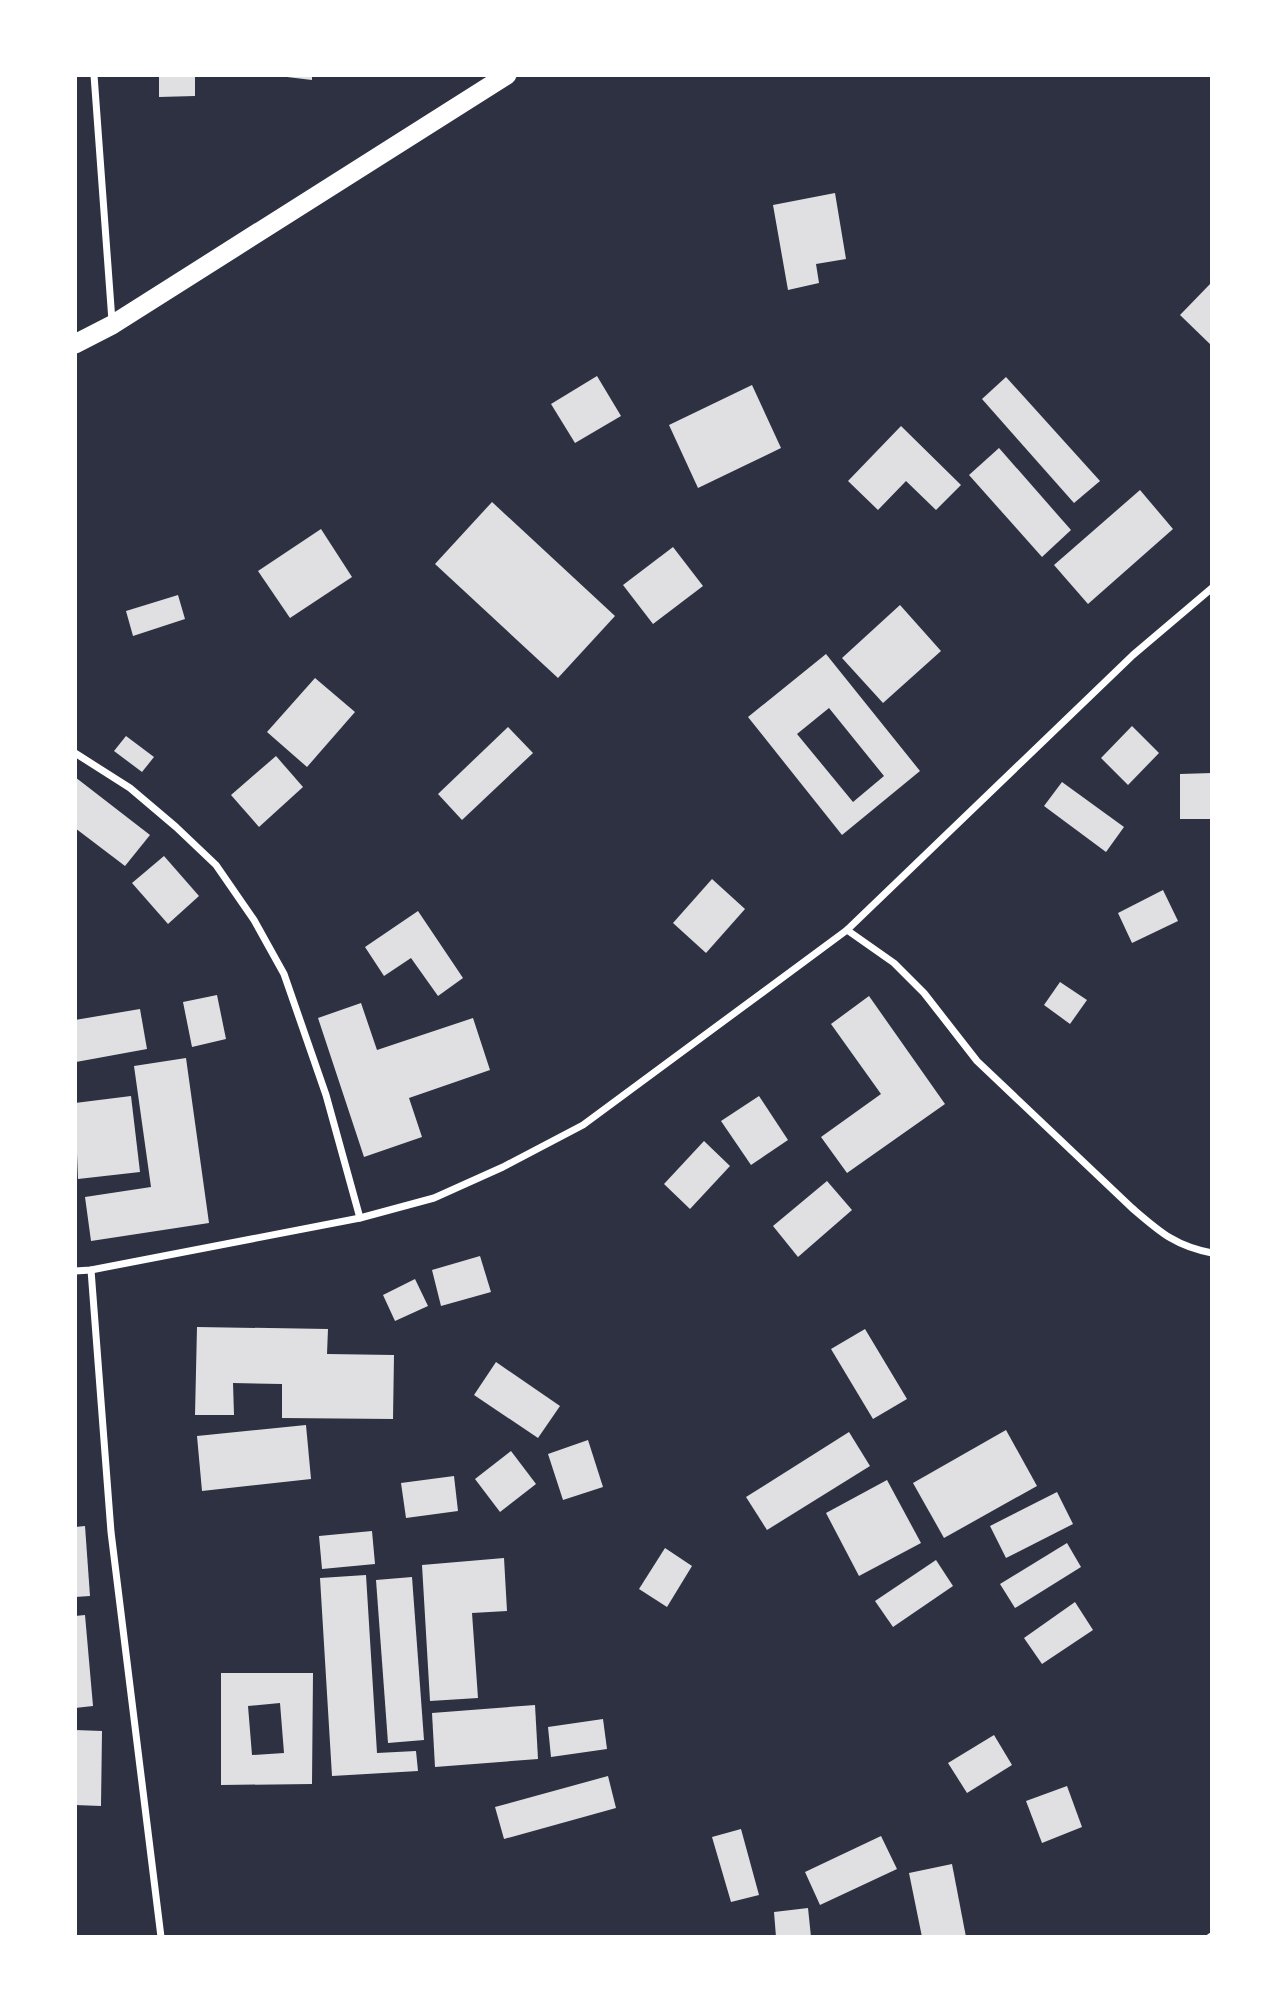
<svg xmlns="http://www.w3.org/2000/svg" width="1287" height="2012" font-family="'Work Sans',sans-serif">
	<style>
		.building { fill: #e0e0e3; fill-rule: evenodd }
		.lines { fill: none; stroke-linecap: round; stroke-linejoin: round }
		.minor { stroke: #fff; stroke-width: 7 }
		.trunk { stroke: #fff; stroke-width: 19 }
	</style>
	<rect width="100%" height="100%" fill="#2d3142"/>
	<g class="building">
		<path d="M 159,75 L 195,75 L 195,96 L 159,97 Z"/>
		<path d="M 287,75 L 312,75 L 312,80 L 287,77 Z"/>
		<path d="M 835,193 L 846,259 L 816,264 L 819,283 L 788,290 L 773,205 Z"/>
		<path d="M 1212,282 L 1212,346 L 1180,315 Z"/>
		<path d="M 597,376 L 621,416 L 575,443 L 551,404 Z"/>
		<path d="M 1006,377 L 1100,481 L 1074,503 L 982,399 Z"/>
		<path d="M 752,385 L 781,448 L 698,488 L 669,425 Z"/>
		<path d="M 901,426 L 961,485 L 936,510 L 906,481 L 878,510 L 848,481 Z"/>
		<path d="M 999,448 L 1071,530 L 1042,557 L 969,475 Z"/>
		<path d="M 1140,490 L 1173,529 L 1088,604 L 1054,565 Z"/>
		<path d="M 492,502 L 615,616 L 558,678 L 435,564 Z"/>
		<path d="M 321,529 L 352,577 L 290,618 L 258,571 Z"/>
		<path d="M 673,547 L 703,586 L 653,624 L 623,585 Z"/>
		<path d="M 178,595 L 185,619 L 133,636 L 126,611 Z"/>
		<path d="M 900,605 L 941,651 L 883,703 L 842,658 Z"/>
		<path d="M 826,654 L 920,771 L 842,835 L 748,717 ZM 829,708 L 884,776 L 853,802 L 797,734 Z"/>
		<path d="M 315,678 L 355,712 L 307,767 L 267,732 Z"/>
		<path d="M 1132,726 L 1159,753 L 1128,785 L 1101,758 Z"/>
		<path d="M 508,727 L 533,753 L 462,820 L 438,794 Z"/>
		<path d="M 126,736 L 154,757 L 142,772 L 114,751 Z"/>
		<path d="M 276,756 L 303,787 L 259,827 L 231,795 Z"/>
		<path d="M 1212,773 L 1212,819 L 1180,819 L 1180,774 Z"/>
		<path d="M 75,777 L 150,835 L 125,866 L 75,828 Z"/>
		<path d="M 1062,782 L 1124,827 L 1106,852 L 1044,806 Z"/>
		<path d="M 164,856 L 199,896 L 168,924 L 132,883 Z"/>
		<path d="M 712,879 L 745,909 L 706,953 L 673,923 Z"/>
		<path d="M 1163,890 L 1178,921 L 1132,943 L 1118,913 Z"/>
		<path d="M 418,911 L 463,978 L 438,996 L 411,958 L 384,976 L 365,947 Z"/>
		<path d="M 1060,982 L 1087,1000 L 1070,1024 L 1044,1005 Z"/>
		<path d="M 217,995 L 226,1039 L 192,1047 L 183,1002 Z"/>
		<path d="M 869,996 L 945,1104 L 847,1173 L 821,1137 L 881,1094 L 831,1024 Z"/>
		<path d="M 361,1003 L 377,1050 L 473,1018 L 490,1070 L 409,1098 L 422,1137 L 364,1157 L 318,1018 Z"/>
		<path d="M 140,1009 L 147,1049 L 76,1062 L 75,1020 Z"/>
		<path d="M 186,1058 L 209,1223 L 91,1241 L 85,1197 L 151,1187 L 134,1066 Z"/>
		<path d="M 131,1096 L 140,1172 L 78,1179 L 75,1103 Z"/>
		<path d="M 759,1096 L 788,1140 L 751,1165 L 721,1121 Z"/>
		<path d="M 704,1141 L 730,1166 L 690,1209 L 664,1184 Z"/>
		<path d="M 827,1181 L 852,1210 L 798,1257 L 773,1226 Z"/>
		<path d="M 480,1256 L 491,1292 L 441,1306 L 432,1270 Z"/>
		<path d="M 415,1279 L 428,1306 L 395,1321 L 383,1295 Z"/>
		<path d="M 197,1327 L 328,1329 L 327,1354 L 394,1355 L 393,1419 L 282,1418 L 282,1384 L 233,1383 L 234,1415 L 195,1415 Z"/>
		<path d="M 865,1329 L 907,1399 L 873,1419 L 831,1349 Z"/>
		<path d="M 496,1362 L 560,1406 L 538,1438 L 474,1395 Z"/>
		<path d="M 306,1425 L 311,1479 L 202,1491 L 197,1436 Z"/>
		<path d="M 1006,1430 L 1037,1486 L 944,1538 L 913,1483 Z"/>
		<path d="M 849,1432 L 870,1466 L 767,1530 L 746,1497 Z"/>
		<path d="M 588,1440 L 603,1487 L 563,1500 L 548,1454 Z"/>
		<path d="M 511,1451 L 536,1484 L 500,1512 L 475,1479 Z"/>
		<path d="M 454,1476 L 458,1511 L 406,1518 L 401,1483 Z"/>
		<path d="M 887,1480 L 921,1543 L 859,1576 L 826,1513 Z"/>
		<path d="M 1057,1492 L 1073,1524 L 1006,1558 L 990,1526 Z"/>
		<path d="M 85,1526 L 90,1596 L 75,1597 L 75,1527 Z"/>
		<path d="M 372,1531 L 375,1564 L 322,1569 L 319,1536 Z"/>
		<path d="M 1067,1543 L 1081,1567 L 1015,1608 L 1000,1584 Z"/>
		<path d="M 665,1548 L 692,1566 L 667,1607 L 639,1589 Z"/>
		<path d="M 504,1558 L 507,1611 L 472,1613 L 478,1698 L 430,1701 L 422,1565 Z"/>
		<path d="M 936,1560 L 953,1586 L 893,1627 L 875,1601 Z"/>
		<path d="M 366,1575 L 377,1753 L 416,1751 L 418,1771 L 332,1776 L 320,1578 Z"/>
		<path d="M 412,1577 L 424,1740 L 388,1743 L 376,1580 Z"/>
		<path d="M 1075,1602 L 1093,1630 L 1042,1664 L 1024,1638 Z"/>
		<path d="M 85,1615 L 93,1706 L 75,1708 L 75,1616 Z"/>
		<path d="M 221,1673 L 313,1673 L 312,1784 L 221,1785 ZM 280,1703 L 284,1753 L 252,1755 L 248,1706 Z"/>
		<path d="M 535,1705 L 538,1759 L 435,1767 L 432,1713 Z"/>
		<path d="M 603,1719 L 607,1749 L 551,1757 L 548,1727 Z"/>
		<path d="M 75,1730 L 102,1731 L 101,1806 L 75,1805 Z"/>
		<path d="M 994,1735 L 1012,1765 L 967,1793 L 948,1763 Z"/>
		<path d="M 608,1776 L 616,1808 L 504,1839 L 495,1807 Z"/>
		<path d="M 1067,1786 L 1082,1827 L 1042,1843 L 1026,1801 Z"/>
		<path d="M 741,1829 L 759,1895 L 731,1902 L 712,1837 Z"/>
		<path d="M 881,1836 L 897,1869 L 820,1905 L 805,1872 Z"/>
		<path d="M 952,1864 L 966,1937 L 922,1937 L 909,1873 Z"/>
		<path d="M 808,1908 L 811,1937 L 776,1937 L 774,1912 Z"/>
	</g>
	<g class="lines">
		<g class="minor">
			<path d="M 94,75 L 112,321"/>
			<path d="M 75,753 L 130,788 L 176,827 L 216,865 L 254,920 L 284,974 L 326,1095 L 360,1218"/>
			<path d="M 847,930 L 894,963 L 924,993 L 977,1061 L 1132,1208 C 1160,1232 1175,1246 1212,1253"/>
			<path d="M 91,1270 L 111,1532 L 161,1937"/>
			<path d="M 75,1271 L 91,1270 L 360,1218 L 434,1198 L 503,1167 L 583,1125 L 847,930 L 1133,655 L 1212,588"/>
			<path d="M 1210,1937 L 1212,1936"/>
		</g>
		<path class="trunk" d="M 75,344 L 112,325 L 507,75"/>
	</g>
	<rect width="1287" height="2012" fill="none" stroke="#ffffff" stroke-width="154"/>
</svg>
